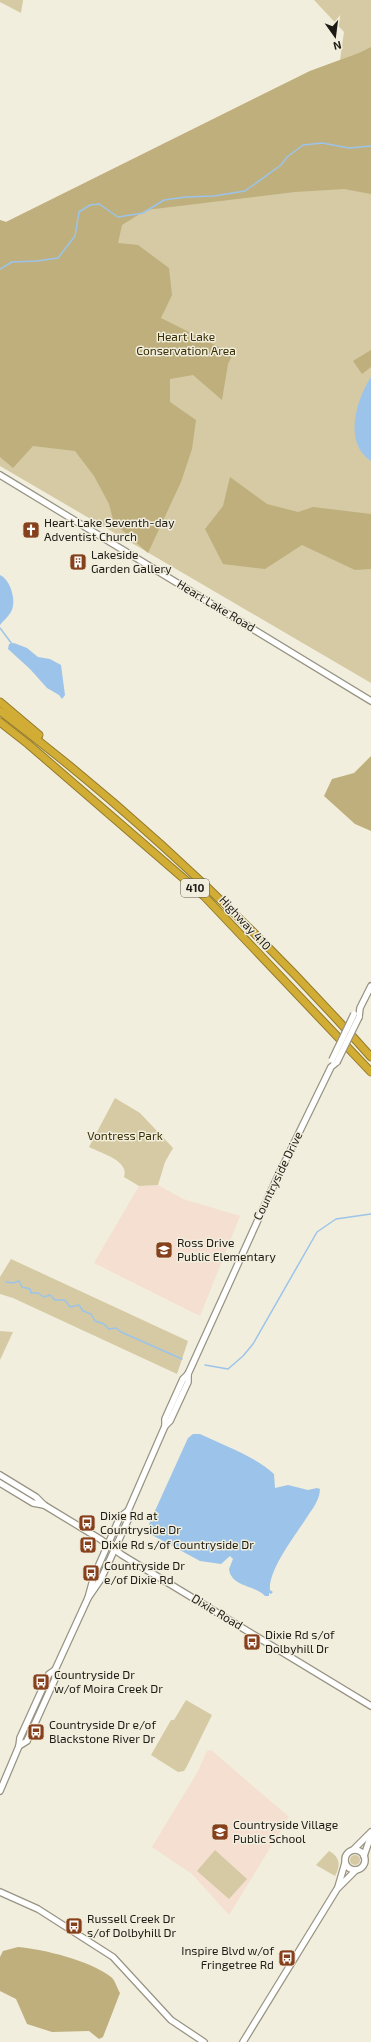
<svg xmlns="http://www.w3.org/2000/svg" width="371" height="2042" font-family="'Exo 2',sans-serif">
	<style>
		.education { fill: #f4dfd1 }
		.green { fill: #d5caa3 }
		.forest { fill: #beaf7d }
		.water { fill: #9cc4ea }
		.lines { fill: none; stroke-linecap: round; stroke-linejoin: round }
		.stream { stroke: #9cc4ea; stroke-width: 1.5 }
		.secondary-casing { stroke: #989484; stroke-width: 8 }
		.highway-casing { stroke: #927a2a; stroke-width: 9 }
		.secondary { stroke: #fff; stroke-width: 5.5 }
		.highway { stroke: #d1ad36; stroke-width: 7 }
		.secondary-bridge-casing { stroke: #989484; stroke-width: 8; stroke-linecap: butt }
		.secondary-bridge { stroke: #fff; stroke-width: 5.5 }
		.labels { text-anchor: middle; stroke-width: 3; stroke-linejoin: round; paint-order: stroke }
		.shield { fill: #f2eedd; stroke: #5d5a51; stroke-width: 1 }
		.shield-label { font-size: 11px; font-weight: bold; fill: #1d1b15 }
		.park-label { font-size: 12px; fill: #392f04; stroke: #f2eedd }
		.poi-label { font-size: 12px; fill: #1d1b15; stroke: #f2eedd; text-anchor: start }
		.street-label { font-size: 12px; fill: #1d1b15; stroke: #f2eedd }
	</style>
	<rect width="100%" height="100%" fill="#f2eedd"/>
	<g class="education">
		<path d="M 158,1185 L 183,1199 L 240,1216 L 200,1316 L 94,1263 L 139,1186 Z"/>
		<path d="M 211,1750 L 289,1817 L 229,1915 L 192,1874 L 152,1847 L 197,1773 L 207,1751 Z"/>
	</g>
	<g class="green">
		<path d="M 0,0 L 23,0 L 21,13 L 0,2 Z"/>
		<path d="M 314,0 L 371,0 L 371,683 L 0,466 L 0,220 L 6,222 L 310,71 L 340,60 L 344,32 Z"/>
		<path d="M 115,1098 L 140,1113 L 173,1148 L 165,1162 L 158,1185 L 139,1186 L 124,1177 C 130,1161 101,1153 89,1147 Z"/>
		<path d="M 11,1259 L 188,1341 L 177,1374 L 13,1298 L 0,1294 L 0,1277 Z"/>
		<path d="M 0,1331 L 13,1332 L 0,1360 Z"/>
		<path d="M 186,1700 L 212,1715 L 187,1766 L 184,1771 L 178,1772 L 151,1755 L 171,1720 L 174,1720 Z"/>
		<path d="M 215,1850 L 247,1879 L 229,1899 L 197,1871 Z"/>
		<path d="M 329,1851 C 340,1857 341,1865 335,1876 L 316,1865 Z"/>
		<circle cx="355" cy="1860" r="5"/>
	</g>
	<g class="forest">
		<path d="M 371,47 L 371,194 L 344,189 L 295,192 L 146,210 L 122,225 L 118,243 L 138,245 L 169,268 L 172,295 L 161,318 L 233,354 L 228,364 L 222,400 L 193,375 L 170,379 L 170,402 L 196,420 L 192,449 L 181,482 L 148,553 L 114,523 L 109,504 L 94,476 L 75,451 L 33,446 L 13,468 L 0,457 L 0,220 L 6,222 L 310,71 L 359,53 Z"/>
		<path d="M 371,350 L 371,367 L 362,374 L 353,361 Z"/>
		<path d="M 230,477 L 267,504 L 298,512 L 313,507 L 371,514 L 371,569 L 355,570 L 302,545 L 265,569 L 223,564 L 205,529 L 223,506 Z"/>
		<path d="M 371,756 L 371,831 L 355,824 L 324,796 L 332,779 L 354,773 Z"/>
		<path d="M 18,1947 C 43,1949 91,1961 111,1977 C 115,1980 117,1988 120,1993 L 103,2037 L 99,2039 L 89,2031 L 52,2032 L 27,2024 L 16,1999 L 0,1991 L 0,1957 L 3,1951 Z"/>
	</g>
	<g class="water">
		<path d="M 371,377 L 371,461 C 343,443 356,400 371,377 Z"/>
		<path d="M 0,575 C 11,580 17,602 11,612 C 8,617 3,621 0,625 Z"/>
		<path d="M 14,643 L 27,648 L 38,657 L 50,659 L 61,665 L 65,695 L 62,699 L 59,695 L 47,688 L 30,669 L 8,649 L 9,644 Z"/>
		<path d="M 193,1434 L 200,1434 C 223,1445 256,1457 274,1474 L 275,1488 L 288,1485 L 308,1490 L 317,1488 L 320,1489 C 320,1498 314,1507 309,1514 C 298,1532 268,1569 270,1590 L 273,1592 L 271,1594 L 269,1593 L 269,1596 L 265,1596 C 255,1585 231,1587 229,1569 L 233,1559 L 230,1556 L 221,1564 L 200,1561 L 152,1535 L 149,1524 L 188,1438 Z"/>
	</g>
	<g class="lines">
		<g class="stream">
			<path d="M 0,269 L 12,262 L 37,261 L 58,258 L 75,236 L 79,212 L 90,205 L 99,204 L 118,217 L 143,213 L 164,200 L 186,197 L 214,196 L 245,191 L 281,165 L 287,157 L 303,145 L 322,143 L 349,148 L 371,146"/>
			<path d="M 0,628 L 12,644"/>
			<path d="M 6,1282 L 13,1283 L 19,1281 L 22,1287 L 30,1289 L 31,1293 L 38,1293 L 44,1297 L 50,1295 L 55,1300 L 65,1300 L 70,1307 L 79,1305 L 83,1311 L 91,1314 L 95,1321 L 104,1324 L 109,1329 L 116,1328 L 121,1332 L 182,1359"/>
			<path d="M 205,1365 L 228,1369 L 243,1356 L 253,1344 L 317,1232 L 336,1219 L 371,1214"/>
		</g>
		<g class="secondary-casing">
			<g id="secondary">
				<path d="M 0,475 L 371,701"/>
				<path d="M 359,1017 L 360,1008 L 371,986"/>
				<path d="M 165,1426 L 170,1421 L 188,1382 L 188,1374"/>
				<path d="M 0,1475 L 36,1497 L 44,1505 L 100,1539 L 122,1555 L 371,1706"/>
				<path d="M 0,1483 L 33,1503 L 44,1505"/>
				<path d="M 88,1598 L 101,1579 L 128,1520 L 128,1511 L 165,1426 L 165,1419 L 183,1379 L 188,1374 L 277,1178 L 331,1067 L 337,1062"/>
				<path d="M 19,1746 L 27,1741 L 55,1679 L 55,1670"/>
				<path d="M 0,1791 L 19,1746 L 20,1738 L 49,1674 L 55,1670 L 88,1598 L 94,1576 L 120,1517 L 128,1511"/>
				<circle cx="355" cy="1860" r="10"/>
				<path d="M 353,1850 L 371,1832"/>
				<path d="M 364,1856 L 371,1835"/>
				<path d="M 338,1887 L 345,1863"/>
				<path d="M 0,1892 L 38,1909 L 113,1957 L 171,2020 L 204,2042"/>
				<path d="M 243,2042 L 337,1889 L 356,1870"/>
			</g>
		</g>
		<g class="highway-casing">
			<g id="highway">
				<path d="M 0,702 L 39,735"/>
				<path d="M 0,711 C 135,813 259,931 371,1057"/>
				<path d="M 0,722 L 28,744 L 204,896 L 371,1072"/>
			</g>
		</g>
		<use href="#secondary" class="secondary"/>
		<use href="#highway" class="highway"/>
		<g class="secondary-bridge-casing">
			<g id="secondary-bridge">
				<path d="M 332,1060 L 354,1014"/>
				<path d="M 337,1062 L 359,1017"/>
			</g>
		</g>
		<use href="#secondary-bridge" class="secondary-bridge"/>
	</g>
	<defs>
		<g id="church-square" transform="scale(0.9)"><rect x="-9" y="-9" width="18" height="18" rx="4" fill="#86401b" stroke="#f2eedd"/><path d="M-1.2-6h2.4v3.5h3.3v2.4h-3.3V6h-2.4V-.1h-3.3v-2.4h3.3Z" fill="#fff"/></g>
		<g id="building-square" transform="scale(0.9)"><rect x="-9" y="-9" width="18" height="18" rx="4" fill="#86401b" stroke="#f2eedd"/><path d="M-4-6H4V6H1V3H-1V6H-4ZM-2.5-4.3h1.7v1.8h-1.7ZM.8-4.3h1.7v1.8H.8ZM-2.5-1h1.7V.8h-1.7ZM.8-1h1.7V.8H.8Z" fill="#fff"/></g>
		<g id="school-square" transform="scale(0.9)"><rect x="-9" y="-9" width="18" height="18" rx="4" fill="#86401b" stroke="#f2eedd"/><path d="M0-5L7-2L0 1L-7-2ZM-4 1L0 2.5L4 1V4Q0 6-4 4Z" fill="#fff"/></g>
		<g id="bus-square" transform="scale(0.9)"><rect x="-9" y="-9" width="18" height="18" rx="4" fill="#86401b" stroke="#f2eedd"/><path d="M-5-6H5V4H4V6H2V4H-2V6H-4V4H-5ZM-3.5-4V0h7V-4ZM-3.5 1.2v1.5H-2V1.2ZM2 1.2v1.5H3.5V1.2Z" fill="#fff"/></g>
	</defs>
	<g fill-rule="evenodd">
		<use href="#church-square" x="31" y="530"/>
		<use href="#building-square" x="78" y="562"/>
		<use href="#school-square" x="164" y="1250"/>
		<use href="#bus-square" x="87" y="1523"/>
		<use href="#bus-square" x="88" y="1545"/>
		<use href="#bus-square" x="91" y="1573"/>
		<use href="#bus-square" x="252" y="1642"/>
		<use href="#bus-square" x="41" y="1682"/>
		<use href="#bus-square" x="36" y="1732"/>
		<use href="#school-square" x="220" y="1832"/>
		<use href="#bus-square" x="74" y="1926"/>
		<use href="#bus-square" x="287" y="1958"/>
	</g>
	<g class="labels">
		<rect class="shield" x="181" y="879" width="28" height="18" rx="3"/>
		<g class="shield-label">
			<text x="195" y="892">410</text>
		</g>
		<g class="park-label">
			<text x="186" y="341">Heart Lake<tspan x="186" dy="14">Conservation Area</tspan></text>
			<text x="125" y="1140">Vontress Park</text>
		</g>
		<g class="poi-label">
			<text x="44" y="527">Heart Lake Seventh-day<tspan x="44" dy="14">Adventist Church</tspan></text>
			<text x="91" y="559">Lakeside<tspan x="91" dy="14">Garden Gallery</tspan></text>
			<text x="177" y="1247">Ross Drive<tspan x="177" dy="14">Public Elementary</tspan></text>
			<text x="100" y="1520">Dixie Rd at<tspan x="100" dy="14">Countryside Dr</tspan></text>
			<text x="101" y="1549">Dixie Rd s/of Countryside Dr</text>
			<text x="104" y="1570">Countryside Dr<tspan x="104" dy="14">e/of Dixie Rd</tspan></text>
			<text x="265" y="1639">Dixie Rd s/of<tspan x="265" dy="14">Dolbyhill Dr</tspan></text>
			<text x="54" y="1679">Countryside Dr<tspan x="54" dy="14">w/of Moira Creek Dr</tspan></text>
			<text x="49" y="1729">Countryside Dr e/of<tspan x="49" dy="14">Blackstone River Dr</tspan></text>
			<text x="233" y="1829">Countryside Village<tspan x="233" dy="14">Public School</tspan></text>
			<text x="87" y="1923">Russell Creek Dr<tspan x="87" dy="14">s/of Dolbyhill Dr</tspan></text>
			<text x="274" y="1955" text-anchor="end">Inspire Blvd w/of<tspan x="274" dy="14">Fringetree Rd</tspan></text>
		</g>
		<g class="street-label">
			<text transform="translate(216 606) rotate(31)" y="4">Heart Lake Road</text>
			<text transform="translate(245 923) rotate(47)" y="4">Highway 410</text>
			<text transform="translate(278 1176) rotate(-64)" y="4">Countryside Drive</text>
			<text transform="translate(217 1612) rotate(31)" y="4">Dixie Road</text>
		</g>
	</g>
	<g transform="translate(335 36) rotate(166)" stroke="#f2eedd" stroke-width="3" paint-order="stroke">
	<path d="M0-3L7 15L0 10L-7 15Z" fill="#1d1b15"/>
	<text y="-6" font-size="11" font-weight="bold" text-anchor="middle" fill="#1d1b15">N</text>
	</g>
</svg>
